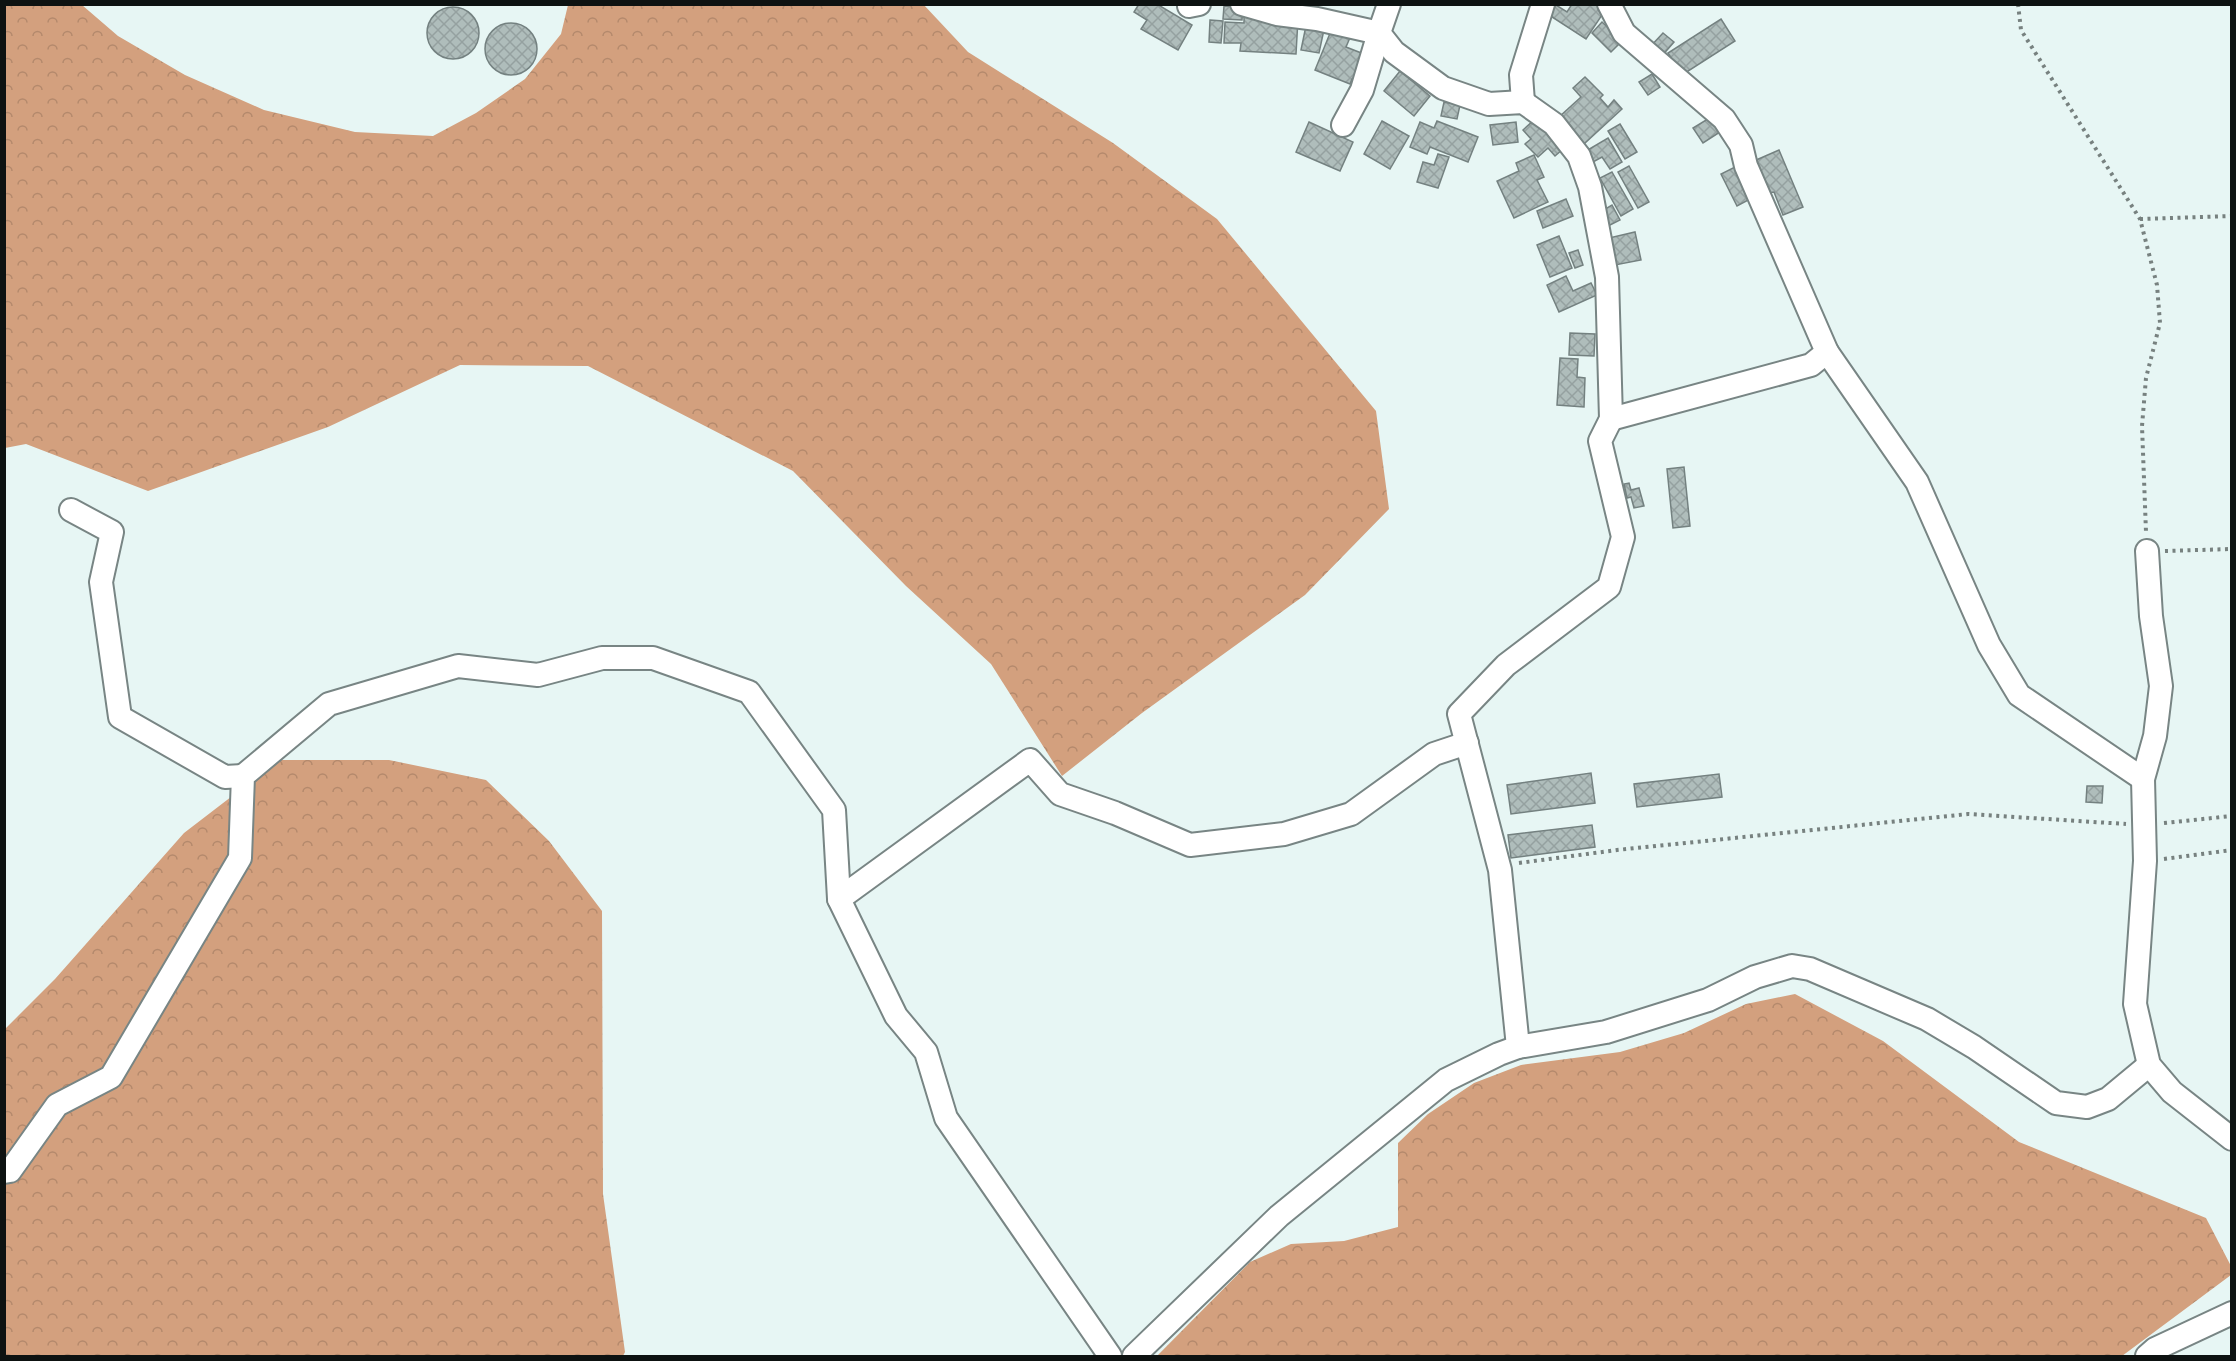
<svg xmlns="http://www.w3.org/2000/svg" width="2236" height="1361" font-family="'IBM Plex Sans',sans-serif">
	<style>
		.forest { fill: url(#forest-crowns) }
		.building { fill: url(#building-cross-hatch); stroke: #748180; stroke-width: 1.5 }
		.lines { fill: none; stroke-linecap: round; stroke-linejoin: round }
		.minor-casing { stroke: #788584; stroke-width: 26 }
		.path { stroke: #77817f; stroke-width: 4; stroke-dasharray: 3 4.5; stroke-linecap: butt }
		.minor { stroke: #fff; stroke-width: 22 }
	</style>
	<defs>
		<pattern id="forest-crowns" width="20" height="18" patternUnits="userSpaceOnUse" patternTransform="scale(1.5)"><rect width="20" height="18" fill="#d3a07e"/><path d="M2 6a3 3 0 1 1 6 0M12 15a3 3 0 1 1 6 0" fill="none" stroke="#b4896c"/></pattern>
		<pattern id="building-cross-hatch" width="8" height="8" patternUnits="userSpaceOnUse" patternTransform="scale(1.5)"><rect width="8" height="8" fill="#afbdbb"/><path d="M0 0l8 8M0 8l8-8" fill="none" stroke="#95a1a0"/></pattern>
	</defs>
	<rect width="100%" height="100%" fill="#e7f6f4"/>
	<g class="forest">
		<path d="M 923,4 L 968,52 L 1113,143 L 1217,219 L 1376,411 L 1389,509 L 1305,595 L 1142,713 L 1062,776 L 991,664 L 906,586 L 793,471 L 588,366 L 460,365 L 328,427 L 148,491 L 26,444 L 5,448 L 5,5 L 82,5 L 118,36 L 185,75 L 264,110 L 355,132 L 433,136 L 476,113 L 525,79 L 561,34 L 568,5 Z"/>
		<path d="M 279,760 L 389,760 L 486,780 L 549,841 L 602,911 L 603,1194 L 625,1352 L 623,1356 L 5,1356 L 5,1029 L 55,979 L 184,833 Z"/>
		<path d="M 1795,994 L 1883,1041 L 2019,1142 L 2206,1218 L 2231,1266 L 2231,1275 L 2122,1356 L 1157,1356 L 1250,1262 L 1291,1244 L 1344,1241 L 1398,1227 L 1398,1143 L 1428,1114 L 1474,1083 L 1521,1065 L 1620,1052 L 1684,1033 L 1746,1004 Z"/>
	</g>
	<g class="building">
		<path d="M 1139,4 L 1161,4 L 1160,6 L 1192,25 L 1178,50 L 1141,29 L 1147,20 L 1134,12 Z"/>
		<path d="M 1572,4 L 1600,4 L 1606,9 L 1586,39 L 1549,15 L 1556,5 L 1567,12 Z"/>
		<path d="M 1224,6 L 1243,7 L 1242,20 L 1223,19 Z"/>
		<circle cx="453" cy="33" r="26"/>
		<path d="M 1244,16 L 1298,19 L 1296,54 L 1240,51 L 1241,43 L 1224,43 L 1225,22 L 1244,23 Z"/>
		<path d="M 1721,19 L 1735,41 L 1682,75 L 1668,53 Z"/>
		<path d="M 1210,20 L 1223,21 L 1221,43 L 1209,42 Z"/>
		<path d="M 1307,21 L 1325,25 L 1319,53 L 1301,50 Z"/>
		<path d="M 1602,22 L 1622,41 L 1611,52 L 1592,33 Z"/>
		<circle cx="511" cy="49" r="26"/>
		<path d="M 1333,26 L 1352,33 L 1346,47 L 1369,56 L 1359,82 L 1352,79 L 1350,84 L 1315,70 Z"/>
		<path d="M 1663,33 L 1674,42 L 1661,57 L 1650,47 Z"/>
		<path d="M 1400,71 L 1430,96 L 1414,116 L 1384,91 Z"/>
		<path d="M 1652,74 L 1660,87 L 1648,95 L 1639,82 Z"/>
		<path d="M 1585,77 L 1603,95 L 1600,98 L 1608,107 L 1614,100 L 1622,109 L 1584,144 L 1559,117 L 1581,97 L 1573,88 Z"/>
		<path d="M 1444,102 L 1460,105 L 1457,119 L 1441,116 Z"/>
		<path d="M 1711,117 L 1720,132 L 1703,143 L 1693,128 Z"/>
		<path d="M 1535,119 L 1563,149 L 1555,156 L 1548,148 L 1538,157 L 1525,144 L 1531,139 L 1523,130 Z"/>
		<path d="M 1382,121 L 1409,136 L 1390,169 L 1364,154 Z"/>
		<path d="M 1437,121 L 1478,137 L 1468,162 L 1430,147 L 1427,154 L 1410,147 L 1420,122 L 1434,128 Z"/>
		<path d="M 1309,122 L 1353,142 L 1340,171 L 1296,152 Z"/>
		<path d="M 1516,122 L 1518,142 L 1493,145 L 1490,125 Z"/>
		<path d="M 1620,124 L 1637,152 L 1625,159 L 1608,131 Z"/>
		<path d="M 1608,138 L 1622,162 L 1610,169 L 1602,157 L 1593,162 L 1586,151 Z"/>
		<path d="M 1779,150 L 1803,207 L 1783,215 L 1774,192 L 1768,193 L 1754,161 Z"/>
		<path d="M 1438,154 L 1449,157 L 1438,188 L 1417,182 L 1423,162 L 1434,165 Z"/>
		<path d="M 1534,155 L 1544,177 L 1537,180 L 1548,202 L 1514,218 L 1497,181 L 1519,171 L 1516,163 Z"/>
		<path d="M 1739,165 L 1754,197 L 1737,206 L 1721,174 Z"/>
		<path d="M 1629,166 L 1649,202 L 1638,208 L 1618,172 Z"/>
		<path d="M 1612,172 L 1633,209 L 1621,216 L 1600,178 Z"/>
		<path d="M 1566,199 L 1573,216 L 1543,228 L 1537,211 Z"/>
		<path d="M 1612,205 L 1620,220 L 1610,225 L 1602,211 Z"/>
		<path d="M 1635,232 L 1641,260 L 1615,265 L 1609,238 Z"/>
		<path d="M 1559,236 L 1572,268 L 1550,277 L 1537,245 Z"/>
		<path d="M 1578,250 L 1583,265 L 1575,268 L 1569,253 Z"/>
		<path d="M 1566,276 L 1573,291 L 1591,283 L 1597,295 L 1559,312 L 1547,285 Z"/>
		<path d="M 1570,333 L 1595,334 L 1594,356 L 1569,355 Z"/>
		<path d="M 1560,358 L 1578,359 L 1577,377 L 1585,378 L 1584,407 L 1557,405 Z"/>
		<path d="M 1684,467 L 1690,526 L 1673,528 L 1667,469 Z"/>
		<path d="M 1629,483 L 1631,490 L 1639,488 L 1644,506 L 1634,508 L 1631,497 L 1627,498 L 1624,484 Z"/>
		<path d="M 1591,773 L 1595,803 L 1511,814 L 1507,785 Z"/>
		<path d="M 1719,774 L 1722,797 L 1637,807 L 1634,784 Z"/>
		<path d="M 2087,786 L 2103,786 L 2102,803 L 2086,802 Z"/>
		<path d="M 1592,825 L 1595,847 L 1511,858 L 1508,835 Z"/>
	</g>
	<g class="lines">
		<g class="minor-casing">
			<g id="minor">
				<path d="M 1242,4 L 1277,14 L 1317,19 L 1379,33 L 1362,90 L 1343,125"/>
				<path d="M 1609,4 L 1624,33 L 1724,119 L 1741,145 L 1746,166 L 1827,352 L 1811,365 L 1611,419"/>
				<path d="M 1189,6 L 1199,4"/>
				<path d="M 1523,102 L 1521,75 L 1543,4"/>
				<path d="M 1827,352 L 1917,482 L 1989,645 L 2019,695 L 2143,779"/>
				<path d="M 71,510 L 112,532 L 101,582 L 120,717 L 225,777 L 243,776"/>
				<path d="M 2147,551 L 2151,616 L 2161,686 L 2155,736 L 2143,779 L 2145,861 L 2135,1004 L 2149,1065 L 2172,1092 L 2232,1139"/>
				<path d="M 839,899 L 1030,760 L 1060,794 L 1115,813 L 1190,845 L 1284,834 L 1351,814 L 1434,754 L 1467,743"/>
				<path d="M 1518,1047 L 1606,1032 L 1708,1000 L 1755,977 L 1792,966 L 1810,969 L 1927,1019 L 1974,1047 L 2056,1103 L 2087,1107 L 2108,1099 L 2149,1065"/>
				<path d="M 4,1172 L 10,1171 L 57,1105 L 111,1077 L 240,858 L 243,776 L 329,704 L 458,666 L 538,675 L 602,658 L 653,658 L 749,692 L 834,810 L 839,899 L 896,1016 L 926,1052 L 946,1118 L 1110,1356"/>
				<path d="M 1134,1356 L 1279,1216 L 1446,1080 L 1499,1054 L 1518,1047 L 1500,870 L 1459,714 L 1506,665 L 1609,587 L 1623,537 L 1600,441 L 1611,419 L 1607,277 L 1590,187 L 1579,156 L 1554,124 L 1523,102 L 1489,104 L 1443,88 L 1394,52 L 1379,33 L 1389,4"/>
				<path d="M 2147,1356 L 2155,1349 L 2232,1313"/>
			</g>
		</g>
		<g class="path">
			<path d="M 2018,4 L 2021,30 L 2140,219 L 2157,285 L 2160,323 L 2146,378 L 2142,426 L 2146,532"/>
			<path d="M 2140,219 L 2232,216"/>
			<path d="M 2165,551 L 2232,549"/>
			<path d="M 2164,823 L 2232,816"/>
			<path d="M 2164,859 L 2232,850"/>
			<path d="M 1519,863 L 1617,850 L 1968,814 L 2126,824"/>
		</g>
		<use href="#minor" class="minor"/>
	</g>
	<rect width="2236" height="1361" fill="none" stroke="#0d1211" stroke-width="12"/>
</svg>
